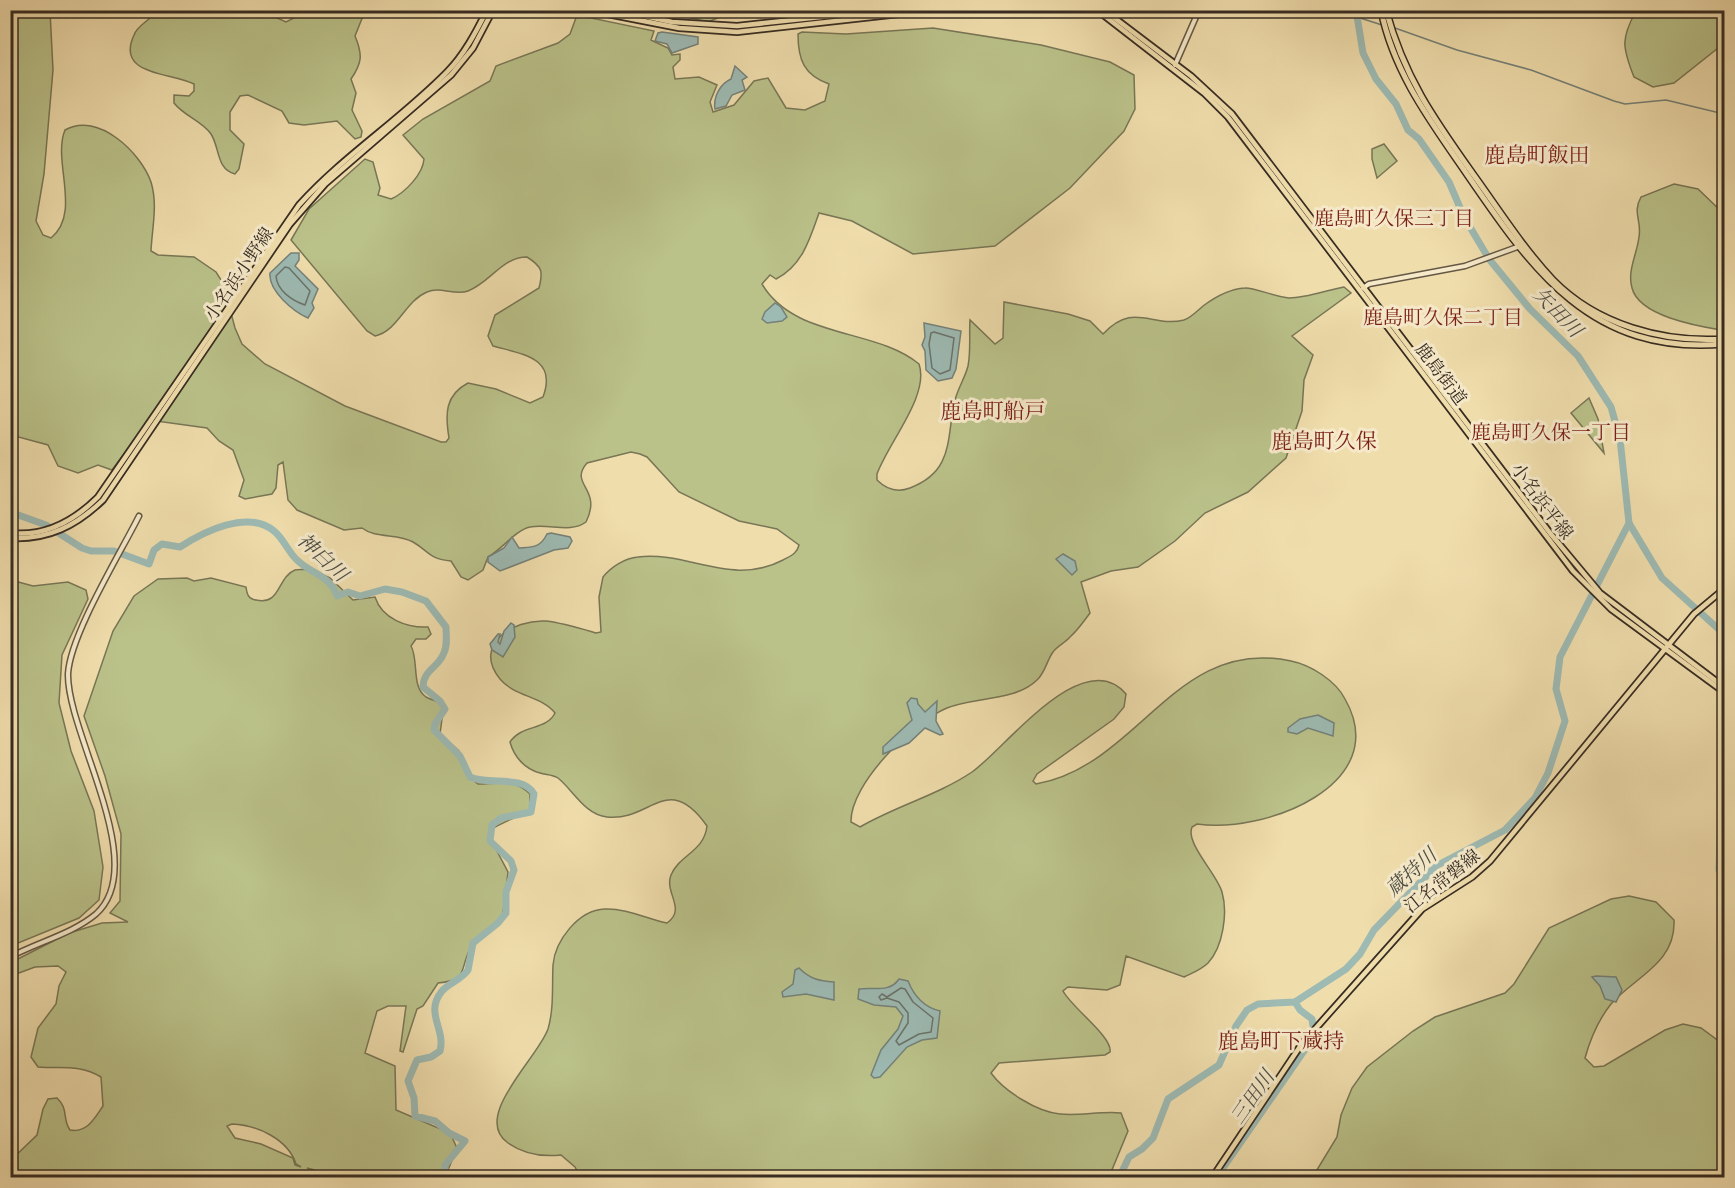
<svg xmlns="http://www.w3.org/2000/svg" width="1735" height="1188" font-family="'Old Standard TT','Noto Serif JP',serif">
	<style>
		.green { fill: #bac189; stroke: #787656; stroke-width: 1.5; fill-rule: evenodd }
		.water { fill: #9dbab3; stroke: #748179; stroke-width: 1.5 }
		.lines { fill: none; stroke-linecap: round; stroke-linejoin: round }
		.shore { stroke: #6a736a; stroke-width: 1.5 }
		.stream { stroke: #748179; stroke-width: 1.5 }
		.canal { stroke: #9dbab3; stroke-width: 4 }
		.river { stroke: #9dbab3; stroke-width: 7 }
		.tertiary-casing { stroke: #655844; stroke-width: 7 }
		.primary-casing { stroke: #372c22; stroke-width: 8 }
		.trunk-casing { stroke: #372c22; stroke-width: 8 }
		.tertiary { stroke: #f5e9c9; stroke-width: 4 }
		.primary { stroke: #f0ddac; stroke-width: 4.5 }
		.trunk { stroke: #f0ddac; stroke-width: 5 }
		.labels { text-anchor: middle; stroke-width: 6; stroke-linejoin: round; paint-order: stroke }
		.street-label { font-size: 18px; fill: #372c22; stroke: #f5e9c9 }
		.neighbourhood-label { font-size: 20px; fill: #7a1f14; stroke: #f5e9c9 }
		.water-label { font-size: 20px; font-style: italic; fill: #505046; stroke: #f5e9c9 }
		.quarter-label { font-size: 21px; fill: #7a1f14; stroke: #f5e9c9 }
	</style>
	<rect width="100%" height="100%" fill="#f0ddac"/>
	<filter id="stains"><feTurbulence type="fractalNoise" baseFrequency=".00333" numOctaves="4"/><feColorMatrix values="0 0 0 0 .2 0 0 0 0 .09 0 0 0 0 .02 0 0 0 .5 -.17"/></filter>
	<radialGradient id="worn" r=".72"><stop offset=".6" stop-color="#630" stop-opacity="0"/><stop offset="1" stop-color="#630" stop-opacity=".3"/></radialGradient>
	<g class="green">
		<path d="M 10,11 L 50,11 L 53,70 L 44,174 L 36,221 L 43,235 L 51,238 C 82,213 52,161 65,130 C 98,111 141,153 151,182 C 158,205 152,228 151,251 L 158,255 L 194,257 L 216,272 L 223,283 L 235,328 L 242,344 L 265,364 L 345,406 L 441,442 L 446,442 L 449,438 C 445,414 445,395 468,383 L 496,389 L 530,403 L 543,397 C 558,357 521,354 493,346 L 488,336 L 495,315 L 539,288 C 543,272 543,267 527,257 C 502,257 491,282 468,291 C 455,296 440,286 427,292 C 405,301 398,331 375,336 L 367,331 L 291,240 L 309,209 L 365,159 L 373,162 L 380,188 L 378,195 L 391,199 C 405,193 423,174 424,159 L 403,135 L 423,119 L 490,81 L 496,66 L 558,43 L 570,34 L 577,15 L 654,31 L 651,40 L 668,48 L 672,55 L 680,54 L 680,60 L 673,67 L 675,79 L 699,77 L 717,85 L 710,102 L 713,112 L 734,105 L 754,81 L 768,78 L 786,108 L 805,110 L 825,101 L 829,84 C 804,75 798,60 798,34 L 802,32 L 846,34 L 933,28 L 1041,45 L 1110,62 L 1134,75 L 1135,109 L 1124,131 L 1070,188 L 995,246 L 913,254 L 852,221 L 819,213 C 810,239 802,266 776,279 L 770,275 L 762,284 C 794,339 876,328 919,364 C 930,395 888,443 877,474 L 877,480 C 886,489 897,493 910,488 C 955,471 946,437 955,400 C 958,388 965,378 968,366 C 971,351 969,334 970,320 L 995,344 L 1003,338 L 1004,302 L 1068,314 L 1090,321 L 1103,334 C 1134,301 1151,328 1184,320 C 1191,318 1197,311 1203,306 C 1215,297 1229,289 1245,288 C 1252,287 1276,297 1289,298 C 1307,298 1327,290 1344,287 L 1351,293 L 1292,336 L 1313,355 L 1304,380 L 1302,411 L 1286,458 L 1248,492 L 1205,513 L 1175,541 L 1138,567 L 1111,571 L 1081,582 L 1090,613 C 1084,621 1078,630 1070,637 C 1065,643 1057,646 1053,652 C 1047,660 1045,673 1037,680 C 1016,701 974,697 947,708 C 913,722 850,784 851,822 L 860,827 C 896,806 938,795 972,772 C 1004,750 1083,643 1126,694 L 1124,707 L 1114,719 L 1037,774 L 1033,781 L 1036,784 C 1139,766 1175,636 1291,661 C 1311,665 1336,681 1345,699 C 1394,785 1264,834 1197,824 L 1192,827 C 1185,843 1217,874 1222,892 C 1228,913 1223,947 1208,963 C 1201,970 1192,973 1184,977 L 1126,956 L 1120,985 L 1107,990 L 1068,987 L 1063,991 C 1072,1008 1113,1037 1110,1052 L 1105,1055 L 999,1063 L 991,1073 C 1004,1091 1037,1112 1060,1114 C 1080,1116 1101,1111 1121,1113 L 1128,1131 L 1109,1177 L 580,1177 L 575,1167 L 561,1155 C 543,1157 524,1154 508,1143 C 471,1117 538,1058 548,1029 C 554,1009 552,986 553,965 C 555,941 578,910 605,909 C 625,908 648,919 667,923 C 687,909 664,893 671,875 C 680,854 704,852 707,826 C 667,770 651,822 607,817 C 585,815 573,790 558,778 C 552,774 546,775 540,773 C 525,769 514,757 510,742 C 522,724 546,731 555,713 C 542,696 515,697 500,679 C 472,645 513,619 546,621 C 563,623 579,628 596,633 L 601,632 L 599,597 L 603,577 C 611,567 625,558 638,557 C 688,551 732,587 783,560 C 790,556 797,554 799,545 L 777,529 L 739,521 L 679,492 L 647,457 L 640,454 L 631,452 L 587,463 C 568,485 603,488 586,522 C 569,534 550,523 530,527 C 516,530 502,549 488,557 L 483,570 L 468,580 L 461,577 L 451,561 C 429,559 430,552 413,542 C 398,533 376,539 362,528 L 344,530 L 297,510 L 288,500 L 283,462 L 278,465 L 276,488 L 272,494 L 245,499 L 239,496 L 244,480 L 233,450 L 219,441 L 207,428 L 149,420 L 112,470 L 98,465 L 78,473 L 58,466 L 48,445 L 11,435 Z"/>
		<path d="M 155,11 L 264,12 L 286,22 L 294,18 L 299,11 L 365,11 L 355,36 C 363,55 362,63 351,79 L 356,93 L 352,110 L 362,131 L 361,137 L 355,139 L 337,121 L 304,125 L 289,123 L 282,111 L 248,95 L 240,96 L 230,112 L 230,130 L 244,144 L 239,169 L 235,174 C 216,169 220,148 211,134 C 202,121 184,116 174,103 L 174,95 L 189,96 L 194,91 L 194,84 C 171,72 115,76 134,35 C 138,24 151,21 155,11 Z"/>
		<path d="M 661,11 L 720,11 L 720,17 L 708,22 Z"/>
		<path d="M 1636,11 L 1724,11 L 1724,34 L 1718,48 L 1674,83 L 1653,87 L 1634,77 C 1622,47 1621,38 1636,11 Z"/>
		<path d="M 1384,144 L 1397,161 L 1377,178 L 1372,159 L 1372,149 Z"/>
		<path d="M 1674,184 L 1698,189 L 1724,214 L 1724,328 L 1721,330 C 1697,326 1639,316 1632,288 C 1627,271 1637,254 1639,237 C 1642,220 1632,213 1641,197 Z"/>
		<path d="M 1589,398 L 1598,419 L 1604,453 L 1571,413 Z"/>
		<path d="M 309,569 L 330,578 L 353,600 L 375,597 C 382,619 407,628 428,627 L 431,634 L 426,639 L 416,639 L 411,646 C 419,660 411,687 426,697 C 431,700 438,701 444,704 L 440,734 L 459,751 L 469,777 L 478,784 C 497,784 515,778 530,794 L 530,809 C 525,814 501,823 492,829 L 490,838 L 508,872 L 502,921 C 492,928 477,938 470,949 C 459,970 469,980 438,983 L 423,1006 L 417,1009 L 403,1052 L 400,1051 L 406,1006 L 388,1006 L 377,1011 L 365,1053 L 395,1066 L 396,1110 L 450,1133 L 457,1148 L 446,1175 L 447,1177 L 315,1177 L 315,1170 L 307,1168 L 313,1171 L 314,1177 L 11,1177 L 11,1160 L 37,1135 L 43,1109 L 48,1099 L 57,1098 C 69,1109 62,1119 70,1130 C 87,1133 94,1119 103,1106 L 101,1077 C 79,1064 62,1069 38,1067 L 31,1057 L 38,1028 L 56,1004 L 59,986 L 66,972 L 58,966 L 35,967 L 11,976 L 10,963 L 69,933 L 102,923 L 128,922 L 110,913 L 120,901 L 121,834 L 105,776 L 84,716 L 113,631 L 134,596 L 158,579 L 187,578 L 194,581 L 211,578 L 246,587 C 247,594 248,599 256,600 C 281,606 277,577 295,570 C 298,569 305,570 309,569 ZM 232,1124 C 257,1125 288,1139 296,1164 L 301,1167 L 295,1165 L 293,1158 L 261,1144 L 235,1138 L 227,1126 Z"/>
		<path d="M 11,580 L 33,586 L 68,582 L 86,590 L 88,599 L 62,655 L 59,703 L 71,751 L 94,811 L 103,867 L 99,900 L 79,918 L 11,946 Z"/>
		<path d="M 1629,896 L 1656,902 L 1674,920 C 1676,963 1636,976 1611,1004 C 1599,1019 1590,1040 1585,1058 L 1594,1067 L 1604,1066 L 1665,1030 L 1683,1024 L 1701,1028 L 1724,1045 L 1724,1177 L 1312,1178 L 1337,1137 L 1341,1115 L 1352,1088 L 1367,1067 L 1413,1031 L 1435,1017 L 1505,993 L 1514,984 L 1549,928 L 1611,899 Z"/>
	</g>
	<g class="water">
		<path d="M 662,32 L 698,37 L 698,44 L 672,53 L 667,44 L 655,41 L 658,33 Z"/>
		<path d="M 735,66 L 747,77 L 742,80 L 745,90 L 732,95 L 726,106 L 715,109 C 713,97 720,84 731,79 Z"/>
		<path d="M 291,253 L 299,253 L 299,260 L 295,266 L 318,289 L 312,303 L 314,308 L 308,318 C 294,312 268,291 270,273 Z"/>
		<path d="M 775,303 L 781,307 L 787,317 L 782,321 L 767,323 L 762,319 L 765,312 Z"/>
		<path d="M 924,323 L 961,331 L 956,369 L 952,378 L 938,381 L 926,370 L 925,351 L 922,345 L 925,337 Z"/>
		<path d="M 551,533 L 570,537 L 572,541 L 568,548 L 554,550 L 500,571 L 488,562 L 488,557 L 504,548 L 512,537 L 519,548 C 533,547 540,548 547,534 Z"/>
		<path d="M 1063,554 L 1075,561 L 1077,570 L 1072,575 L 1056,559 Z"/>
		<path d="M 511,623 L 514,625 L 515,637 L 503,657 L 492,650 L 490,644 L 498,634 L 500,634 L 498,642 L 500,644 L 504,631 Z"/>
		<path d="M 911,698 L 917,699 L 918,704 L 925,712 L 937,701 L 936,721 L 943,734 L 940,735 L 925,728 L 909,743 L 883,754 L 883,747 L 912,720 L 907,703 Z"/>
		<path d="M 1318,715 L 1334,723 L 1333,736 L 1308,728 L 1297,734 L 1288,732 L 1288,728 L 1300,719 Z"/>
		<path d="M 799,968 C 810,979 819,981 834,982 L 834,1000 L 806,994 L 783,997 L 782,992 L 793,984 L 795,970 Z"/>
		<path d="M 1596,976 L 1616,977 L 1622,990 L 1616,1002 L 1605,999 L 1600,986 L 1592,977 Z"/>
		<path d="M 899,979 L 908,981 C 914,996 923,1007 940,1011 L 937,1038 L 922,1040 L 907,1047 L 880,1077 L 874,1078 L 871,1075 L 881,1050 L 898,1029 L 903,1016 L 896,1007 L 874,1005 L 858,999 L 859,989 C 873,987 890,993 899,979 Z"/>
	</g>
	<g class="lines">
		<g class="shore">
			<path d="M 285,267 L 289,268 L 310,291 L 305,305 C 293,301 277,291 276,276 Z"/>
			<path d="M 934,332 L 954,338 L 950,370 L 940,374 L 932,368 L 929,344 L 931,333 Z"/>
			<path d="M 901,988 L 905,989 L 913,1002 L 933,1018 L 931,1032 L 919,1034 L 899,1045 L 896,1041 L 908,1023 L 908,1013 L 899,1002 L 887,998 L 881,1000 L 879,997 L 882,994 L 887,997 Z"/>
		</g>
		<g class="stream">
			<path d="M 1357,17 L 1382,25"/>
			<path d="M 1395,28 L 1457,50 L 1531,70 L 1614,101 L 1625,104 L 1666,100 L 1724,114"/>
		</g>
		<path class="canal" d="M 1126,14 L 1128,10"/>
		<g class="river">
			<path d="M 1356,10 L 1363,53 L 1376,79 L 1396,104 L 1408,130 L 1419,139 L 1449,182 L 1464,217 L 1489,259 L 1530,309 L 1578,356 L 1611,407 L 1620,439 L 1629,523 L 1662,578 L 1724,634"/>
			<path d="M 10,512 L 46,525 L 82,548 L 91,551 L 114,551 L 149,564 L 154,550 L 162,544 L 180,547 C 203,532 248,509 274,531 C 284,539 288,552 297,560 C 311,574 330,575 337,596 L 348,592 L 360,596 L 385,589 L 402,592 L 426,601 L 446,627 C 446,637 448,646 443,655 C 437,668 423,671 423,687 L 440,701 L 445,709 L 435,724 L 434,730 L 460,756 L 470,777 C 489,786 523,774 534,794 L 531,812 L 501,818 L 492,825 L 490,841 L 511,861 L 514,870 L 506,892 L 506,913 L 498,923 L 473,943 L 468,970 C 461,980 449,983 442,991 C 424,1013 446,1029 440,1051 L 431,1057 L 417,1060 L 408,1081 L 414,1098 L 415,1116 L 435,1121 L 449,1133 L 465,1141 L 445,1165 L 445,1178"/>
			<path d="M 1724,794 L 1721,809 L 1719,870 L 1724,878"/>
			<path d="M 1295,1002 L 1300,1010 L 1312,1019 L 1313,1026"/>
			<path d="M 1119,1178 L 1129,1157 L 1142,1149 L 1153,1138 L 1168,1099 L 1219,1065 L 1236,1026 L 1247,1010 L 1258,1004 L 1295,1002 L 1346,969 L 1360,954 L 1374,930 L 1436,866 L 1505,830 L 1535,798 L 1548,773 L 1565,721 L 1556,689 L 1560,657 L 1629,523"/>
			<path d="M 1216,1178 L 1315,1035"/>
		</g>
		<g class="tertiary-casing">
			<g id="tertiary">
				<path d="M 1175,65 L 1199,10"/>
				<path d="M 1363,288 L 1369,284 L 1465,266 L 1520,246"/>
				<path d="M 10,957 C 38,942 72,934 96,914 C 151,865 67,734 68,674 C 70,635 120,554 139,516"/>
			</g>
		</g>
		<g class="primary-casing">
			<g id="primary">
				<path d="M 587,10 L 679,28 L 737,32 L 935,10"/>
				<path d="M 617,10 L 672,22 L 737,26 L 887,10"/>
				<path d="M 1097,10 L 1204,93 L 1228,117 L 1573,571 L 1611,609 L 1724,692"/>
				<path d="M 1104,10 L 1191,76 L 1232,114 L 1550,533 L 1600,593 L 1724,687"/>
				<path d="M 10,533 C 45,537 74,521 98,497 L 299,205 C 343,156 400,120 447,72 C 464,55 476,32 487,10"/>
				<path d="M 10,538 C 48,540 76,526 103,500 L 290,224 L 325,184 L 451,75 L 473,48 L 493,10"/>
				<path d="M 1212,1178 L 1301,1045 L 1324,1019 L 1422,909 L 1472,877 L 1490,861 L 1694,614 L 1724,589"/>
			</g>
		</g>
		<g class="trunk-casing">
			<g id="trunk">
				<path d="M 1381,10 C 1393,70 1428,118 1462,167 C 1530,266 1588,356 1724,344"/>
				<path d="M 1386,10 C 1404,77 1434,119 1473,174 C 1499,210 1523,248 1553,280 C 1597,325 1663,343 1724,339"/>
			</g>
		</g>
		<use href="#tertiary" class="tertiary"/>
		<use href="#primary" class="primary"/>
		<use href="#trunk" class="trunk"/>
	</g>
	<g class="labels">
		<g class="street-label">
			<text transform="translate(239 274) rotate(-56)" y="6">小名浜小野線</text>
			<text transform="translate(1441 374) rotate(53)" y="6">鹿島街道</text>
			<text transform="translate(1542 501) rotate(53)" y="6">小名浜平線</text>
			<text transform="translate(1442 881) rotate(-38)" y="6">江名常磐線</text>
		</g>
		<g class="neighbourhood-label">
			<text x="1394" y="225">鹿島町久保三丁目</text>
			<text x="1443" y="324">鹿島町久保二丁目</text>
			<text x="1551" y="439">鹿島町久保一丁目</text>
		</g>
		<g class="water-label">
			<text transform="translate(1558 312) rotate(46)" y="7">矢田川</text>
			<text transform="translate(323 557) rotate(43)" y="7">神白川</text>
			<text transform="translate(1411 872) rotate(-42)" y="7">蔵持川</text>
			<text transform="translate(1252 1097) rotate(-55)" y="7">三田川</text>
		</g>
		<g class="quarter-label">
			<text x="1537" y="162">鹿島町飯田</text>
			<text x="993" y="418">鹿島町船戸</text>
			<text x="1324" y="448">鹿島町久保</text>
			<text x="1281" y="1048">鹿島町下蔵持</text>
		</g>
	</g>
	<rect width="1735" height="1188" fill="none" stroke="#f0ddac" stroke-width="36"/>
	<rect x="12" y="12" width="1711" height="1164" fill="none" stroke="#372c22" stroke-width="3"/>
	<rect x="18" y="18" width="1699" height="1152" fill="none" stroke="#372c22" stroke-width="1.5"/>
	<rect width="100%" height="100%" filter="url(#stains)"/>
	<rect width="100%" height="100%" fill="url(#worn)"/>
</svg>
